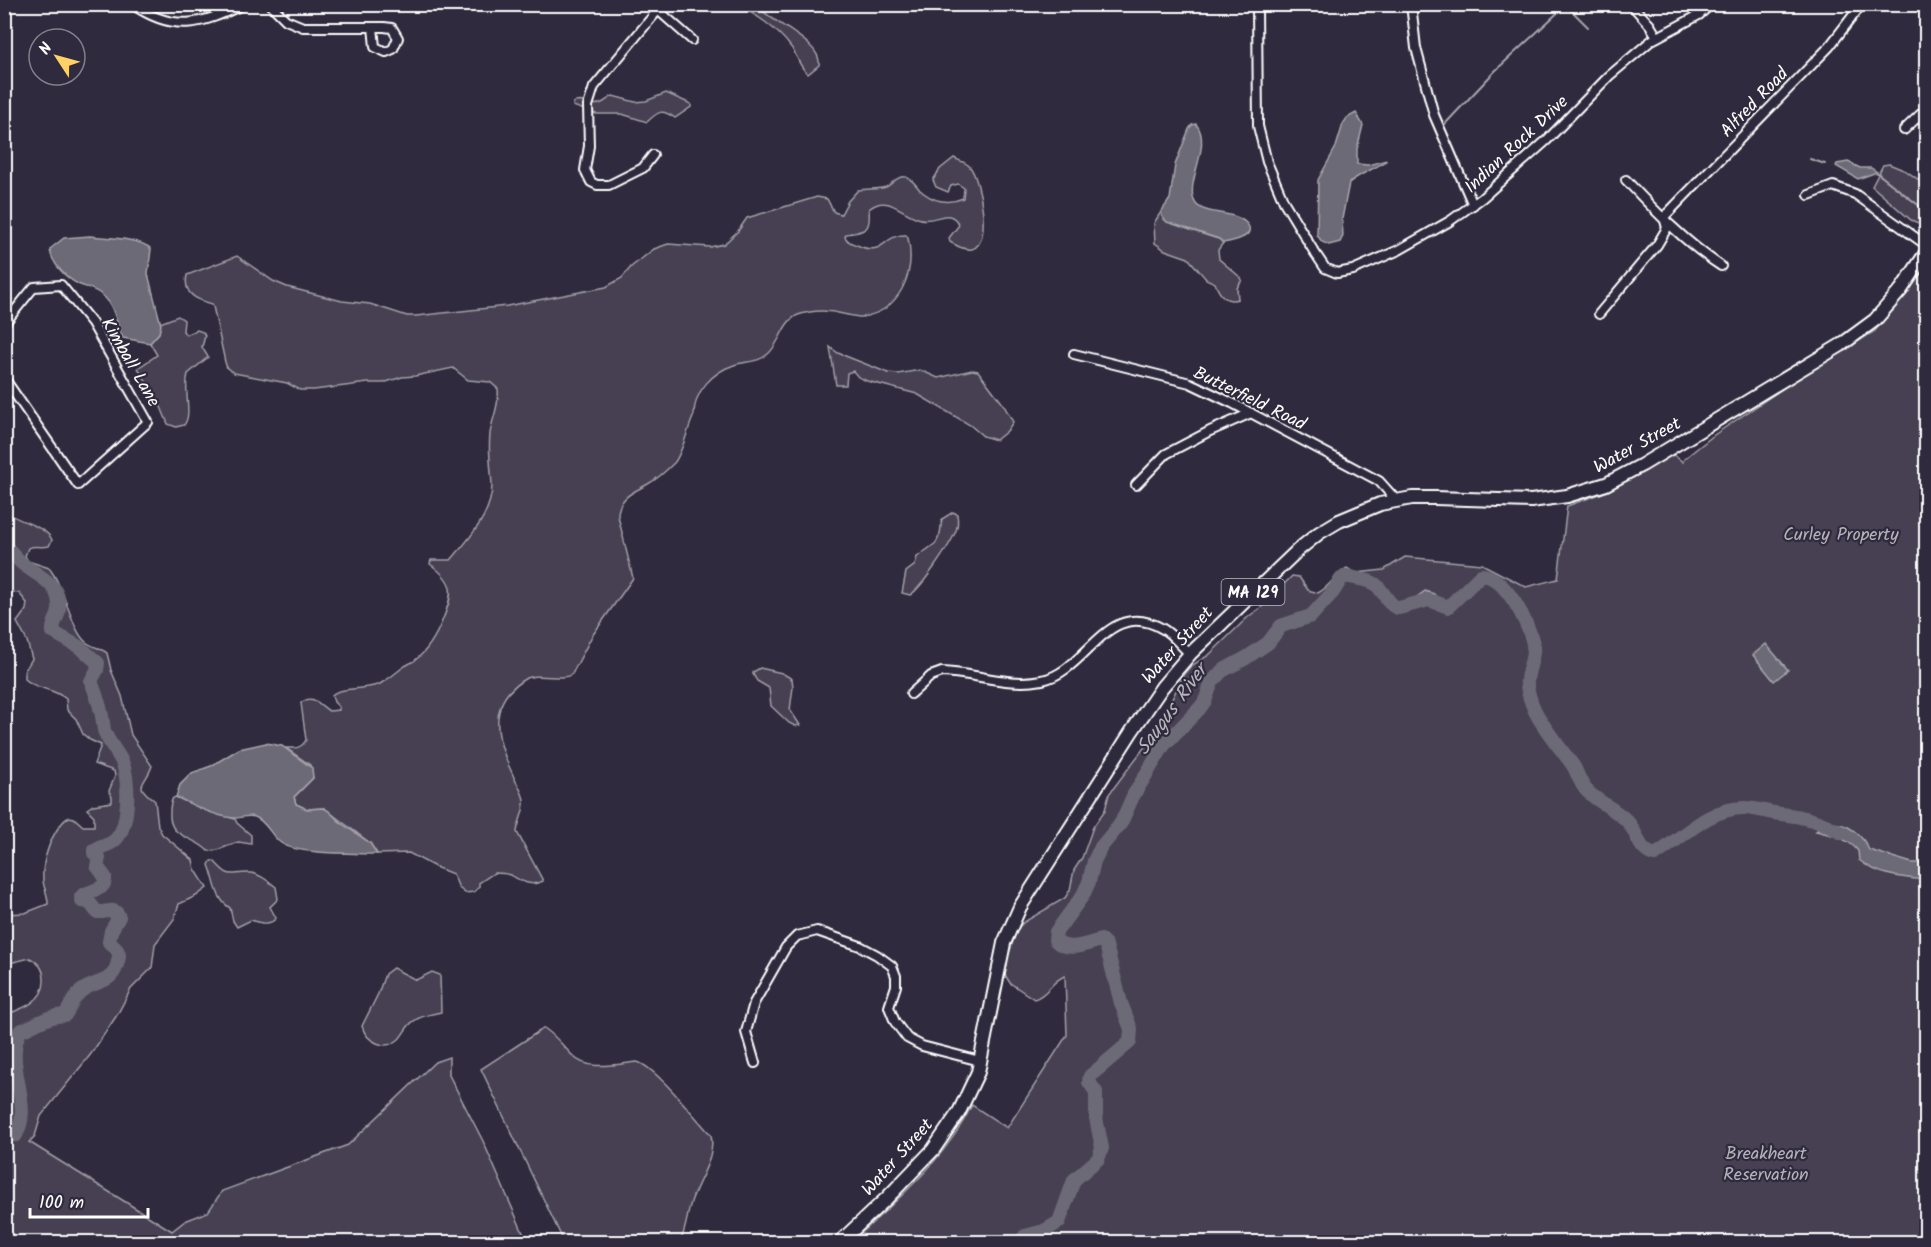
<svg xmlns="http://www.w3.org/2000/svg" width="1931" height="1247" font-family="Kalam,sans-serif">
	<style>
		.green { fill: #464152; stroke: #a2a0a8; stroke-width: 1.5 }
		.water { fill: #6d6a77; stroke: #a7a6ad; stroke-width: 1.5 }
		.lines { fill: none; stroke-linecap: round; stroke-linejoin: round }
		.stream { stroke: #a7a6ad; stroke-width: 2 }
		.river { stroke: #6d6a77; stroke-width: 14 }
		.minor-casing { stroke: #fff; stroke-width: 12 }
		.primary-casing { stroke: #fff; stroke-width: 16 }
		.minor { stroke: #2f2a3d; stroke-width: 8 }
		.primary { stroke: #2f2a3d; stroke-width: 12 }
		.labels { text-anchor: middle; stroke-width: 4.5; stroke-linejoin: round; paint-order: stroke }
		.shield { fill: #2f2a3d; stroke: #c1bfc5; stroke-width: 1.5 }
		.shield-label { font-size: 16px; font-weight: bold; fill: #fff }
		.street-label { font-size: 18px; fill: #fff; stroke: #2f2a3d }
		.park-label { font-size: 18px; fill: #b5b3ba; stroke: #2f2a3d }
		.water-label { font-size: 20px; font-style: italic; fill: #b6b4bb; stroke: #2f2a3d }
	</style>
	<rect width="100%" height="100%" fill="#2f2a3d"/>
	<filter id="ink" filterUnits="userSpaceOnUse"><feTurbulence type="fractalNoise" baseFrequency=".0167" numOctaves="2"/><feDisplacementMap in="SourceGraphic" scale="12" xChannelSelector="R" yChannelSelector="G"/><feConvolveMatrix kernelMatrix="1 2 1 2 8 2 1 2 1" color-interpolation-filters="sRGB"/></filter>
	<g filter="url(#ink)">
		<g class="green">
			<path d="M 703,5 L 757,5 C 767,21 823,42 819,65 L 808,74 C 798,66 798,55 790,46 C 780,32 754,11 737,7 C 726,5 714,7 703,5 Z"/>
			<path d="M 666,93 L 691,104 L 691,107 L 675,118 C 661,108 658,112 647,122 L 622,114 L 596,114 L 573,106 L 573,103 C 583,98 590,107 599,104 C 604,103 608,98 613,96 L 635,102 L 646,101 Z"/>
			<path d="M 954,158 C 959,161 966,162 970,167 C 980,179 993,244 972,249 C 965,251 955,245 950,242 L 949,238 L 959,225 C 950,206 935,223 921,219 C 902,215 888,193 869,209 C 871,231 866,231 846,234 L 845,237 C 848,242 851,243 857,245 C 884,258 883,234 906,235 L 908,238 C 916,273 900,312 861,317 C 855,317 849,315 843,314 C 828,310 813,310 798,315 C 783,321 780,344 768,354 C 758,363 746,361 734,365 C 713,372 694,391 694,415 C 688,427 682,454 674,463 C 667,470 657,479 648,484 C 634,492 618,497 618,516 L 633,578 L 592,636 L 572,674 C 562,682 537,671 523,680 C 485,704 497,742 513,775 C 516,783 523,792 524,800 C 526,807 518,823 517,832 L 543,881 C 530,888 521,880 510,875 C 505,873 499,873 494,873 L 479,883 L 479,887 L 474,892 L 465,893 L 459,888 L 453,874 L 435,867 L 409,853 L 377,854 L 370,843 L 324,808 L 307,809 L 296,804 L 294,797 L 313,778 L 310,765 L 286,748 C 295,748 301,749 306,740 L 301,703 C 313,693 319,705 329,711 L 339,710 L 339,707 L 334,702 L 332,695 C 339,687 367,690 380,684 C 388,679 395,674 402,668 C 406,665 411,663 414,661 C 428,651 437,634 443,619 C 454,592 455,582 430,564 L 431,560 L 451,560 C 469,539 492,514 492,485 C 491,468 488,451 490,434 C 492,418 500,405 498,389 L 490,382 L 468,380 L 453,368 L 415,376 L 402,377 L 383,383 L 368,383 L 314,390 L 300,390 L 287,383 L 234,373 L 227,368 L 225,362 L 213,306 L 212,304 C 196,300 183,294 187,275 L 237,256 L 273,281 L 287,287 L 342,301 L 370,304 L 407,316 L 416,316 L 507,306 L 606,287 L 622,278 L 631,267 L 654,249 L 668,244 L 710,247 L 724,244 L 738,231 L 747,218 L 817,197 L 827,199 L 834,212 L 841,214 L 848,201 L 858,190 C 867,188 877,190 886,187 C 892,184 898,175 906,177 C 912,179 916,185 920,190 C 932,201 948,205 963,198 L 964,188 L 958,184 L 951,186 L 948,192 L 936,187 L 933,180 L 940,169 Z"/>
			<path d="M 1889,164 L 1906,171 L 1926,185 L 1926,226 L 1911,220 L 1872,186 L 1883,165 Z"/>
			<path d="M 1161,212 C 1169,226 1203,234 1219,239 L 1223,243 L 1218,250 L 1219,259 L 1241,278 L 1242,280 L 1237,288 L 1238,299 C 1226,303 1219,294 1215,283 L 1206,279 L 1188,258 L 1165,250 L 1155,243 L 1154,223 Z"/>
			<path d="M 1926,262 L 1926,1242 L 852,1242 C 896,1200 945,1161 972,1105 L 1007,1128 L 1067,1035 L 1065,976 C 1052,980 1048,995 1034,999 L 1010,983 L 1005,975 L 1005,966 L 1017,929 L 1024,922 L 1065,898 L 1070,890 L 1074,870 L 1082,858 L 1093,827 L 1105,810 L 1109,794 L 1156,732 L 1184,674 L 1191,666 L 1209,655 L 1248,617 L 1263,606 L 1292,576 L 1299,577 L 1308,590 L 1318,593 C 1330,587 1335,574 1347,568 L 1356,573 L 1384,570 L 1405,557 L 1482,564 L 1526,587 L 1558,579 L 1567,506 L 1608,491 L 1672,454 L 1683,462 L 1684,459 L 1714,435 L 1791,383 L 1875,331 L 1906,292 Z"/>
			<path d="M 178,316 L 184,320 L 183,331 L 186,335 L 197,330 L 203,332 L 205,336 L 202,347 L 208,357 L 188,374 C 183,391 193,414 184,425 L 176,427 L 168,424 L 161,407 L 138,368 L 157,355 L 150,343 L 159,333 L 160,323 Z"/>
			<path d="M 830,347 L 838,353 L 888,373 L 898,374 L 920,370 L 938,378 L 972,370 L 978,371 L 1003,404 L 1013,422 L 1007,431 L 996,440 L 983,436 L 970,425 L 917,394 L 867,381 L 858,377 L 853,371 L 847,373 L 846,385 L 836,385 Z"/>
			<path d="M 5,459 L 9,514 C 21,522 47,527 52,540 L 49,546 C 42,548 36,545 28,548 L 25,556 L 28,561 L 49,568 C 65,587 71,630 86,642 C 92,647 101,648 107,653 L 111,670 L 122,696 L 131,735 L 152,766 C 145,787 132,783 155,801 L 158,826 L 162,834 L 193,860 L 195,869 L 207,888 L 196,896 L 179,904 L 174,919 L 155,944 L 152,968 L 131,989 L 117,1015 L 91,1054 L 41,1116 L 35,1136 L 29,1142 L 172,1231 L 185,1221 L 208,1212 L 222,1191 L 348,1145 L 435,1062 L 449,1057 L 449,1075 L 483,1141 L 527,1242 L 5,1242 L 5,1015 C 21,1009 44,1002 44,981 C 44,969 40,964 30,958 L 5,964 L 5,914 L 25,913 L 48,904 C 48,897 46,892 44,886 C 39,866 52,828 69,817 L 74,818 L 83,826 L 94,826 L 94,816 L 87,809 L 93,805 L 112,802 L 112,797 L 109,791 L 115,776 L 114,771 L 94,764 L 101,745 L 90,740 L 83,734 L 76,719 L 67,710 L 66,699 C 54,688 36,690 25,679 L 25,670 L 32,659 L 27,641 L 17,622 L 26,610 L 27,603 L 19,593 L 5,591 Z"/>
			<path d="M 953,512 L 957,514 C 958,520 958,527 955,533 C 950,545 921,589 910,595 L 902,593 L 906,572 L 915,565 L 917,557 L 936,543 L 940,534 L 942,519 Z"/>
			<path d="M 760,668 L 782,673 L 792,679 L 793,687 L 790,710 L 800,725 L 795,726 L 789,723 L 771,706 L 769,688 L 757,681 L 753,674 L 753,672 Z"/>
			<path d="M 176,797 L 203,809 L 235,819 L 237,823 L 251,835 L 251,844 L 238,842 L 218,850 L 208,851 C 193,835 168,839 170,812 C 170,807 170,803 173,798 Z"/>
			<path d="M 211,861 L 214,861 C 232,881 229,872 251,873 C 259,874 270,882 276,887 L 278,899 L 270,907 L 276,918 C 270,926 260,923 251,920 L 237,927 L 233,921 L 230,908 C 215,899 215,879 209,865 Z"/>
			<path d="M 393,968 L 416,980 L 432,972 L 440,975 L 441,1012 C 433,1014 419,1016 414,1021 C 407,1025 404,1034 399,1039 C 385,1052 366,1041 362,1026 L 378,994 L 385,974 Z"/>
			<path d="M 544,1028 C 556,1036 562,1045 572,1055 C 587,1072 616,1064 637,1062 C 655,1066 696,1119 711,1135 C 716,1158 698,1180 691,1202 C 687,1215 686,1230 680,1242 L 564,1242 L 481,1069 Z"/>
		</g>
		<g class="water">
			<path d="M 1356,113 L 1363,125 L 1357,149 L 1357,164 L 1368,165 L 1387,160 C 1376,169 1360,173 1349,183 L 1342,219 L 1343,236 L 1340,242 L 1329,245 L 1322,242 L 1317,235 L 1318,180 L 1336,147 L 1343,124 L 1347,118 Z"/>
			<path d="M 1196,124 C 1214,146 1182,185 1196,204 C 1206,216 1235,210 1247,224 C 1258,237 1229,242 1223,243 L 1219,239 L 1167,222 L 1163,218 L 1161,212 L 1170,199 L 1175,165 L 1189,129 L 1192,125 Z"/>
			<path d="M 1848,162 L 1860,168 L 1871,168 L 1877,172 L 1858,179 L 1836,166 L 1837,164 Z"/>
			<path d="M 90,236 C 106,238 140,238 151,249 L 148,274 L 161,325 L 159,333 L 150,343 L 123,338 C 116,324 115,306 103,296 C 96,289 87,288 78,284 C 66,278 51,263 50,249 L 64,238 Z"/>
			<path d="M 1425,591 L 1434,594 L 1442,605 C 1427,603 1409,614 1395,607 L 1411,601 Z"/>
			<path d="M 1766,644 L 1788,670 L 1774,681 L 1753,655 Z"/>
			<path d="M 266,743 L 282,746 L 312,768 L 313,778 L 294,797 L 296,804 L 307,809 L 324,808 L 329,811 L 341,823 L 370,843 L 377,854 C 355,853 297,855 281,843 C 271,836 266,821 255,817 C 246,814 240,819 233,818 C 213,816 194,805 176,797 L 180,785 L 192,773 L 211,766 L 239,749 Z"/>
			<path d="M 1839,824 C 1852,826 1864,838 1869,850 L 1912,863 L 1926,863 L 1926,880 C 1904,878 1878,876 1859,860 L 1858,851 C 1848,838 1831,835 1816,831 L 1824,826 Z"/>
		</g>
		<g class="lines">
			<g class="stream">
				<path d="M 1445,124 L 1495,71 L 1566,5 L 1588,27"/>
				<path d="M 1810,159 L 1825,164"/>
				<path d="M 1876,172 L 1926,211"/>
			</g>
			<g class="river">
				<path d="M 4,546 C 12,551 17,560 24,565 C 41,578 61,584 59,610 C 58,619 52,623 53,632 L 81,648 L 98,663 L 97,670 L 91,681 C 95,692 100,704 102,716 C 103,720 103,725 104,730 C 107,741 117,751 122,762 C 130,779 130,828 114,841 C 108,846 101,846 94,850 L 94,853 L 99,858 L 97,866 L 105,877 C 106,893 90,888 81,897 L 82,901 L 89,902 L 97,912 C 107,913 115,906 119,917 L 111,931 L 109,942 C 112,946 117,948 118,952 C 120,956 119,957 118,961 C 113,986 95,979 80,992 C 72,999 71,1007 65,1015 C 46,1016 38,1024 20,1031 C 3,1065 34,1103 16,1135 L 4,1136"/>
				<path d="M 1020,1242 L 1025,1236 L 1044,1231 L 1059,1222 L 1074,1180 L 1098,1159 L 1102,1148 L 1096,1118 L 1096,1092 L 1089,1082 L 1090,1076 L 1130,1042 L 1131,1029 L 1121,1003 L 1106,945 L 1101,940 C 1086,944 1067,953 1055,940 L 1056,932 L 1083,895 L 1089,882 L 1094,861 L 1101,847 L 1121,823 L 1133,796 L 1164,745 L 1200,708 L 1205,701 L 1212,682 L 1222,671 L 1246,658 L 1268,643 L 1281,626 L 1311,616 L 1333,592 L 1341,579 L 1347,576 C 1356,579 1368,579 1375,584 C 1385,591 1387,606 1399,608 L 1429,600 L 1448,607 L 1481,575 C 1505,575 1529,624 1533,644 C 1535,657 1528,668 1527,680 C 1526,688 1531,703 1535,711 C 1545,731 1561,748 1574,767 C 1578,775 1581,785 1587,791 C 1599,803 1616,809 1627,821 C 1638,832 1638,852 1655,855 C 1683,838 1708,808 1744,808 C 1756,808 1769,813 1781,814 C 1806,817 1820,821 1842,833"/>
			</g>
			<g class="minor-casing">
				<g id="minor">
					<path d="M 132,4 C 174,33 200,25 244,4"/>
					<path d="M 270,4 L 286,20 L 303,27 L 384,27 L 392,28 L 398,38 L 393,49 L 386,52 L 375,47 L 373,27"/>
					<path d="M 1257,4 L 1258,126 L 1267,162 L 1284,202 L 1313,250 L 1325,268 L 1337,273 L 1353,270 L 1399,250 L 1450,221 L 1482,198 L 1547,140 L 1609,76 L 1652,40 L 1699,15 L 1711,4"/>
					<path d="M 1411,4 L 1416,48 L 1434,115 L 1473,205"/>
					<path d="M 1631,4 L 1650,25 L 1657,37"/>
					<path d="M 658,10 L 692,40"/>
					<path d="M 1904,130 L 1926,109"/>
					<path d="M 653,155 L 643,168 L 609,185 L 597,185 L 591,182 L 585,170 L 589,146 L 588,106 L 594,87 L 663,4"/>
					<path d="M 1626,180 C 1655,211 1686,243 1721,266"/>
					<path d="M 1809,195 L 1833,186 L 1855,194 L 1926,245"/>
					<path d="M 1599,314 L 1657,245 L 1667,228 L 1664,217 L 1829,47 L 1862,4"/>
					<path d="M 4,324 L 34,287 L 61,285 L 92,323 L 148,422 L 78,485 L 4,378"/>
					<path d="M 1074,354 L 1190,383 L 1232,403 L 1379,481 L 1397,501"/>
					<path d="M 1136,485 L 1166,454 L 1210,431 L 1251,413"/>
					<path d="M 911,694 L 931,676 L 942,672 C 976,673 1008,687 1042,680 C 1088,671 1107,596 1163,629 C 1172,634 1181,646 1190,654"/>
					<path d="M 755,1063 L 746,1032 L 754,1003 L 786,947 L 797,936 L 817,931 L 860,946 L 877,955 L 892,966 L 896,976 L 896,986 L 889,1007 L 895,1022 L 907,1038 L 922,1046 L 980,1061"/>
				</g>
			</g>
			<g class="primary-casing">
				<path id="primary" d="M 840,1242 L 887,1198 L 933,1150 L 959,1112 L 978,1072 L 1004,943 L 1020,907 L 1132,731 L 1162,687 L 1190,654 L 1298,550 L 1319,533 L 1339,521 L 1380,504 L 1412,498 L 1435,498 L 1531,501 L 1567,496 L 1606,484 L 1642,465 L 1841,345 L 1875,320 L 1901,290 L 1926,253"/>
			</g>
			<use href="#minor" class="minor"/>
			<use href="#primary" class="primary"/>
		</g>
	</g>
	<g class="labels">
		<rect class="shield" x="1221.5" y="579" width="63" height="26" rx="4.5"/>
		<g class="shield-label">
			<text x="1253" y="598">MA 129</text>
		</g>
		<g class="street-label">
			<text transform="translate(1754 102) rotate(-46)" y="6">Alfred Road</text>
			<text transform="translate(1516 144) rotate(-43)" y="6">Indian Rock Drive</text>
			<text transform="translate(131 362) rotate(60)" y="6">Kimball Lane</text>
			<text transform="translate(1250 398) rotate(26)" y="6">Butterfield Road</text>
			<text transform="translate(1637 445) rotate(-29)" y="6">Water Street</text>
			<text transform="translate(1177 645) rotate(-48)" y="6">Water Street</text>
			<text transform="translate(897 1157) rotate(-48)" y="6">Water Street</text>
		</g>
		<g class="park-label">
			<text x="1841" y="540">Curley Property</text>
			<text x="1766" y="1159">Breakheart<tspan x="1766" dy="21">Reservation</tspan></text>
		</g>
		<g class="water-label">
			<text transform="translate(1171 709) rotate(-54)" y="7">Saugus River</text>
		</g>
	</g>
	<rect width="1931" height="1247" fill="none" stroke="#2f2a3d" stroke-width="24"/>
	<rect x="12" y="12" width="1907" height="1223" fill="none" stroke="#fff" stroke-width="2" filter="url(#ink)"/>
	<g transform="translate(57 57) rotate(306)"><circle r="28" fill="#2f2a3d" stroke="#827f8b" stroke-width="1.5"/>
	<path d="M0-4.5L10 22L0 15L-10 22Z" fill="#ffd166"/>
	<text y="-9" font-size="16" font-weight="bold" text-anchor="middle" fill="#ffffff">N</text>
	</g>
	<path d="M30 1208v9h118v-9" fill="none" stroke="#ffffff" stroke-width="3"/>
	<text x="39" y="1208" font-size="18" fill="#ffffff" stroke="#2f2a3d" stroke-width="4.5" paint-order="stroke">100 m</text>
</svg>
